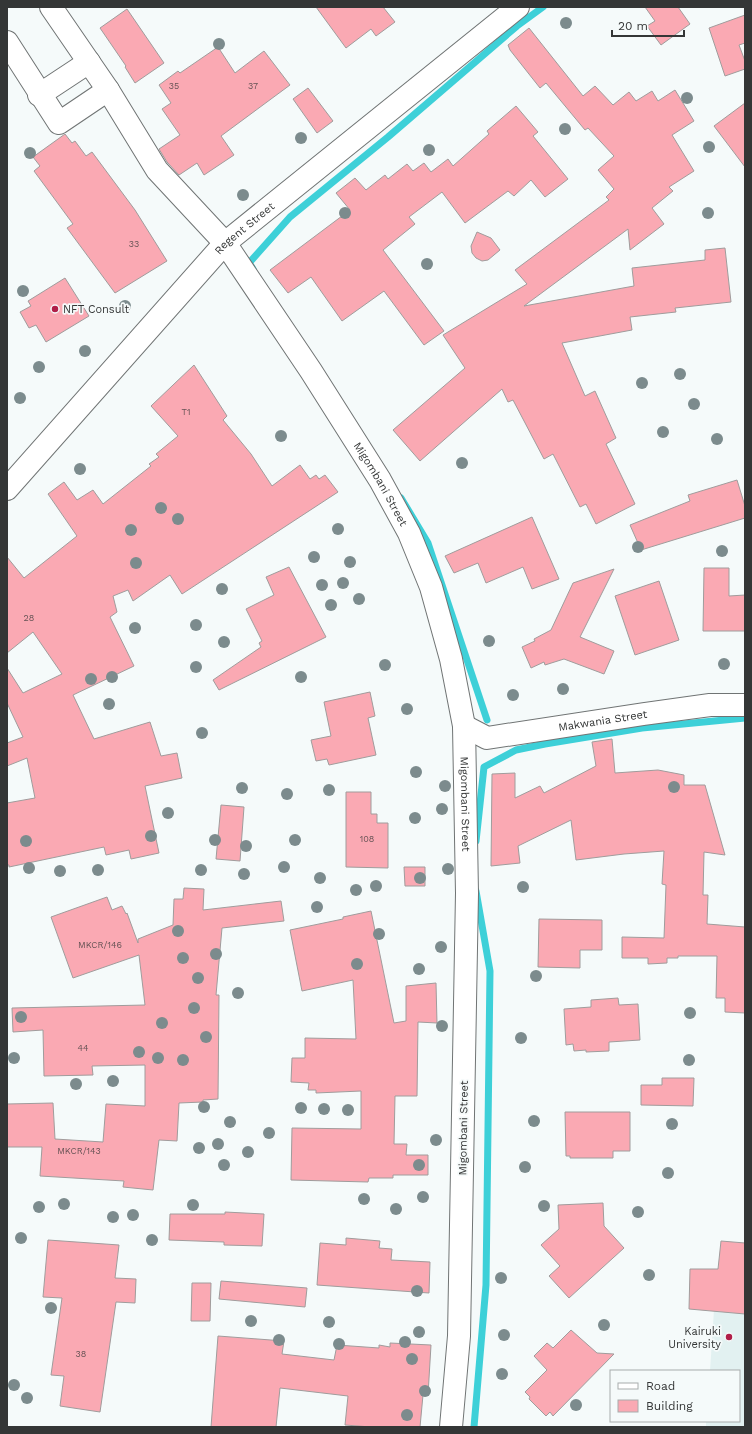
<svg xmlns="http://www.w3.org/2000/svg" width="752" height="1434" font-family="'Work Sans',sans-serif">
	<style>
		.built { fill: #e2f1f1 }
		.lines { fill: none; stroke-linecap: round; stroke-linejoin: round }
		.stream { stroke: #3dd0d8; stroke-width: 7 }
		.building { fill: #faa9b3; stroke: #a09c9c }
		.minor-casing { stroke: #707474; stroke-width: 24 }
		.major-casing { stroke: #707474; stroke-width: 24 }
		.minor { stroke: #fff; stroke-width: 22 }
		.major { stroke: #fff; stroke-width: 22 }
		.tree { fill: #7c8b8d }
		.poi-dot { fill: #b01e48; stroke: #f5fafa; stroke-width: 1.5 }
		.labels { text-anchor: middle; stroke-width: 3.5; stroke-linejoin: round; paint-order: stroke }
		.number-label { font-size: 9px; fill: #665355 }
		.street-label { font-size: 11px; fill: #343636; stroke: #f5fafa }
		.poi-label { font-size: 11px; fill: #343636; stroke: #f5fafa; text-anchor: start }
	</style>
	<rect width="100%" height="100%" fill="#f5fafa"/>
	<path class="built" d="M 715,1294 L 745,1304 L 745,1427 L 706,1427 L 706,1421 L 739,1421 L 739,1371 L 710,1371 Z"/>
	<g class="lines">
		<g class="stream">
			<path d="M 253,269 L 249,263 L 290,217 L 388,137 L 517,26 L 543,7"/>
			<path d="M 401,498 L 428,543 L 487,720"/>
			<path d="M 476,841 L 484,767 L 516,750 L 545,744 L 642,728 L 745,718"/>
			<path d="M 474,1427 L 486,1285 L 490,971 L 476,891"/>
		</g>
	</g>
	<g class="building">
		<path d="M 316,7 L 383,7 L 395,22 L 376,36 L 371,29 L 346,48 Z"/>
		<path d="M 645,7 L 678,7 L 690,24 L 661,45 L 647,26 L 655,21 Z"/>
		<path d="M 127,9 L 164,63 L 135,83 L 125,67 L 126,66 L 100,28 Z"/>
		<path d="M 745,15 L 745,43 L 739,45 L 745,61 L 745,69 L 725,76 L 709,28 Z"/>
		<path d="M 529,28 L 583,96 L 595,86 L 613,105 L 629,92 L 636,101 L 652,91 L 658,101 L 675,90 L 694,121 L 672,135 L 694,171 L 669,187 L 673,191 L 652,208 L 664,224 L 630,250 L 628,229 L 524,306 L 634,286 L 632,268 L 705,260 L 705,250 L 725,248 L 731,302 L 675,308 L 676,312 L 630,317 L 632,330 L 562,343 L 585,396 L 595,391 L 616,438 L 606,444 L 635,504 L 596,524 L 586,504 L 580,507 L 553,454 L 544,459 L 513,400 L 508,402 L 502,389 L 420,461 L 393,430 L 465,368 L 443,335 L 527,284 L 515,270 L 609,200 L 606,197 L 614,189 L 598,170 L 614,156 L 588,128 L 585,130 L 546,83 L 540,88 L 510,50 L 508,45 Z"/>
		<path d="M 218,47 L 235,73 L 264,51 L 290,85 L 221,136 L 234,155 L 204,175 L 197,163 L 179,175 L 167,162 L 159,149 L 180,135 L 162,109 L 171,103 L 159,85 L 178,71 L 180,73 Z"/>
		<path d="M 308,88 L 333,121 L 317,133 L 293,99 Z"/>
		<path d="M 745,103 L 745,167 L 714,126 Z"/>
		<path d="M 516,106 L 538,132 L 533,136 L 568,179 L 545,197 L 531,180 L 514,196 L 508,191 L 465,223 L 442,192 L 409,217 L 415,224 L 383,250 L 444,331 L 424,345 L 384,291 L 342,321 L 311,277 L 288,293 L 270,270 L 350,210 L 336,193 L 355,178 L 366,190 L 385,175 L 388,179 L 407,164 L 413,171 L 424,163 L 431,172 L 448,159 L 453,166 L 489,134 L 487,131 Z"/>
		<path d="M 65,134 L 72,143 L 75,141 L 86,156 L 92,152 L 135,210 L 167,261 L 115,293 L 67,228 L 73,224 L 34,171 L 40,166 L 33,157 Z"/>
		<path d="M 477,232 L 491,238 L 500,250 L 488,260 L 482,261 L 476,258 L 472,253 L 471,246 Z"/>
		<path d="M 65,278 L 89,316 L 46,342 L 36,325 L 29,328 L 20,312 L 31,306 L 28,301 Z"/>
		<path d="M 194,365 L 227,416 L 223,420 L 251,454 L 272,486 L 300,465 L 310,479 L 316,475 L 319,479 L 325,475 L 338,492 L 182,594 L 170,575 L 133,601 L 128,590 L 113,596 L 117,612 L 110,617 L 134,666 L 73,695 L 94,739 L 150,722 L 161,756 L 177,753 L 182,778 L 145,786 L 159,853 L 131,859 L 129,850 L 106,855 L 104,847 L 9,867 L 9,865 L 7,865 L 7,803 L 35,798 L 27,758 L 7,766 L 7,743 L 23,737 L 7,703 L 7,668 L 23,693 L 62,674 L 33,632 L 7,653 L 7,557 L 24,578 L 77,536 L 48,494 L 64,482 L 77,500 L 93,490 L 103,504 L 151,466 L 149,464 L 159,457 L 156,454 L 178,436 L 151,406 Z"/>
		<path d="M 737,480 L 745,506 L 745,518 L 641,550 L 630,525 L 690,501 L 688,495 Z"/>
		<path d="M 532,517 L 559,579 L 532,589 L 523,567 L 486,583 L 478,563 L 454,573 L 445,556 Z"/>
		<path d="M 289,567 L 326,637 L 219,690 L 213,680 L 261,647 L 259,643 L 262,641 L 246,609 L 274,595 L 266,577 Z"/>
		<path d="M 704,568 L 729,568 L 729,596 L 745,595 L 745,631 L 703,631 Z"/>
		<path d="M 614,569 L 580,637 L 614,651 L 604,674 L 564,659 L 545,665 L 544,662 L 531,668 L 522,647 L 535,641 L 534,639 L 551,630 L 573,583 Z"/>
		<path d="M 659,581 L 679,640 L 635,655 L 615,596 Z"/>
		<path d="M 370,692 L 375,716 L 368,718 L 376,755 L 329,765 L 327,759 L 316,761 L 311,740 L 331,736 L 324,702 Z"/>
		<path d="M 612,739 L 615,773 L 658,770 L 684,775 L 684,785 L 705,785 L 725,855 L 704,852 L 703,895 L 708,895 L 707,924 L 745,927 L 745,1013 L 725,1012 L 725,998 L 716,998 L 717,956 L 678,956 L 678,958 L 667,958 L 667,963 L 648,964 L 648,958 L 622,958 L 622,937 L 664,938 L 666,885 L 662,884 L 664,851 L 624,854 L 576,860 L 571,820 L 518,846 L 520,863 L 491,866 L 492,774 L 515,773 L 515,798 L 540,786 L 544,793 L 596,766 L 592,742 Z"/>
		<path d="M 346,792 L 371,792 L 371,814 L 377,814 L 377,823 L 388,823 L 388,868 L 346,867 Z"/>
		<path d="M 221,805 L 244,807 L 240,861 L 216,859 Z"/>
		<path d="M 404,867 L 425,867 L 425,886 L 405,886 Z"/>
		<path d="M 184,888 L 204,889 L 203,910 L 281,901 L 284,921 L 222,928 L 216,995 L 219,995 L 218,1099 L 203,1100 L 203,1102 L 179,1103 L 177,1141 L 159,1140 L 153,1190 L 123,1187 L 124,1181 L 40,1176 L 42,1147 L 7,1147 L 7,1104 L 53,1103 L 55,1139 L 103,1142 L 106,1104 L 145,1106 L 145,1065 L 92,1066 L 93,1075 L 44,1076 L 43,1030 L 13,1032 L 12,1008 L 145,1005 L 139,955 L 73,978 L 51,917 L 107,897 L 112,910 L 122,906 L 126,914 L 127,913 L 138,943 L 138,939 L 173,925 L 174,899 L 183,899 Z"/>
		<path d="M 371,911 L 394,1023 L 406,1021 L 406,986 L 436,983 L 437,1023 L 418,1022 L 417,1096 L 395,1096 L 394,1144 L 407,1144 L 406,1155 L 428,1155 L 428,1175 L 393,1175 L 393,1178 L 369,1178 L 368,1182 L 291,1180 L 292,1128 L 361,1129 L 361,1091 L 316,1093 L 316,1090 L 308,1090 L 309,1083 L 291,1082 L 292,1058 L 305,1058 L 305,1038 L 356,1039 L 353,980 L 302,991 L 290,930 L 343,919 L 343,917 Z"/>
		<path d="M 539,919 L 602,920 L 602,950 L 580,950 L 580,968 L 538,967 Z"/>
		<path d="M 618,998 L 619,1005 L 638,1004 L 640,1040 L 609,1042 L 609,1051 L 586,1052 L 586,1050 L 574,1051 L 573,1044 L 566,1045 L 564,1009 L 591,1007 L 591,1000 Z"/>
		<path d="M 662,1078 L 694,1078 L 693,1106 L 641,1105 L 641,1085 L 662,1085 Z"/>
		<path d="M 565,1112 L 630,1112 L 630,1151 L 613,1151 L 613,1158 L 570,1158 L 570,1156 L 566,1156 Z"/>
		<path d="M 603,1203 L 604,1226 L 624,1248 L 569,1298 L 549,1276 L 560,1266 L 541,1245 L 559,1229 L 558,1205 Z"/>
		<path d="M 225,1212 L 264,1214 L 262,1246 L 224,1245 L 224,1242 L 169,1240 L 170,1214 L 225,1214 Z"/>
		<path d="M 346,1238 L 380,1241 L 379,1248 L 392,1249 L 391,1260 L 430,1262 L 429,1293 L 317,1285 L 320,1243 L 346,1245 Z"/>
		<path d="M 48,1240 L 119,1245 L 115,1278 L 136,1279 L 135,1303 L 116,1302 L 100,1412 L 60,1406 L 64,1376 L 51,1375 L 62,1298 L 43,1297 Z"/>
		<path d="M 721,1241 L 745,1243 L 745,1314 L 689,1309 L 690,1269 L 718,1269 Z"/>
		<path d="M 221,1281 L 307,1288 L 305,1307 L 219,1299 Z"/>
		<path d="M 192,1283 L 211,1283 L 210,1321 L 191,1321 Z"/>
		<path d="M 571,1330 L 597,1353 L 614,1354 L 553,1416 L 550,1412 L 546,1416 L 529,1399 L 530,1397 L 525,1392 L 547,1370 L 534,1356 L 547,1343 L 553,1348 Z"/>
		<path d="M 218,1336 L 284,1341 L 282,1354 L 334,1360 L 337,1345 L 379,1348 L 379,1345 L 390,1347 L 390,1343 L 431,1345 L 428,1395 L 423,1395 L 420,1427 L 371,1427 L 345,1425 L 348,1396 L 280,1388 L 276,1427 L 211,1427 Z"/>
	</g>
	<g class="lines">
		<g class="minor-casing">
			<g id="minor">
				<path d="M 51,7 L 108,90 L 157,170 L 225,243"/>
				<path d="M 7,42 L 59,123 L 108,90"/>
				<path d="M 39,95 L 89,62"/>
				<path id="s1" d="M 7,489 L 225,243 L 518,7"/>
				<path id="s2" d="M 464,726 L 487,738 L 644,714 L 710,705 L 745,705"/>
			</g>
		</g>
		<g class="major-casing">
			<g id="major">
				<path id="s3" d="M 225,243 L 311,371 L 380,480 L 409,533 L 431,587 L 451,659 L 464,726 L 467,893 L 459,1336 L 451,1427"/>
			</g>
		</g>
		<use href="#minor" class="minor"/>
		<use href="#major" class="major"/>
	</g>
	<g class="tree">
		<circle cx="566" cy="23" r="6"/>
		<circle cx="219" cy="44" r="6"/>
		<circle cx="687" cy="98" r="6"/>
		<circle cx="565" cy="129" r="6"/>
		<circle cx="301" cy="138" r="6"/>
		<circle cx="709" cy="147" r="6"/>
		<circle cx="429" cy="150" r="6"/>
		<circle cx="30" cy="153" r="6"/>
		<circle cx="243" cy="195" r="6"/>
		<circle cx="345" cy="213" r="6"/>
		<circle cx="708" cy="213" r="6"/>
		<circle cx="427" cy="264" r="6"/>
		<circle cx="23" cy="291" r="6"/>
		<circle cx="125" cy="306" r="6"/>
		<circle cx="85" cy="351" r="6"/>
		<circle cx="39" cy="367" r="6"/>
		<circle cx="680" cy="374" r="6"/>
		<circle cx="642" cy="383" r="6"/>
		<circle cx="20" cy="398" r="6"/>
		<circle cx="694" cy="404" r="6"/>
		<circle cx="663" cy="432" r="6"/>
		<circle cx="281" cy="436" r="6"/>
		<circle cx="717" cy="439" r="6"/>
		<circle cx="462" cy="463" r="6"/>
		<circle cx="80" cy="469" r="6"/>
		<circle cx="161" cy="508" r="6"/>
		<circle cx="178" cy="519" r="6"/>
		<circle cx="338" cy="529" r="6"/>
		<circle cx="131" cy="530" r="6"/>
		<circle cx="638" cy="547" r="6"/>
		<circle cx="722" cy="551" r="6"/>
		<circle cx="314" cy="557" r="6"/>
		<circle cx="350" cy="562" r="6"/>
		<circle cx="136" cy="563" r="6"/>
		<circle cx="343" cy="583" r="6"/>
		<circle cx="322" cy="585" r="6"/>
		<circle cx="222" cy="589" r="6"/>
		<circle cx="359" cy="599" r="6"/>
		<circle cx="331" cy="605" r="6"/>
		<circle cx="196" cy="625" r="6"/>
		<circle cx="135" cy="628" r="6"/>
		<circle cx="489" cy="641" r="6"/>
		<circle cx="224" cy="642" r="6"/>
		<circle cx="724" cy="664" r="6"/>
		<circle cx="385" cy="665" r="6"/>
		<circle cx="196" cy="667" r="6"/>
		<circle cx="112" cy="677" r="6"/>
		<circle cx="301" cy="677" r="6"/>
		<circle cx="91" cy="679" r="6"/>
		<circle cx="563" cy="689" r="6"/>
		<circle cx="513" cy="695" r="6"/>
		<circle cx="109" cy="704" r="6"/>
		<circle cx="407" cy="709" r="6"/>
		<circle cx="202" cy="733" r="6"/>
		<circle cx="416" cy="772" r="6"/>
		<circle cx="445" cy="786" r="6"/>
		<circle cx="674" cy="787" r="6"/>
		<circle cx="242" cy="788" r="6"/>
		<circle cx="329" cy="790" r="6"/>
		<circle cx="287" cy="794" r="6"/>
		<circle cx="442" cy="809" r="6"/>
		<circle cx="168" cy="813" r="6"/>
		<circle cx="415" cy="818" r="6"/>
		<circle cx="151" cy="836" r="6"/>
		<circle cx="215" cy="840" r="6"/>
		<circle cx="295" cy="840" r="6"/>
		<circle cx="26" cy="841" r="6"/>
		<circle cx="246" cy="846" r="6"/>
		<circle cx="284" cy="867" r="6"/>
		<circle cx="29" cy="868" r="6"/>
		<circle cx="448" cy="869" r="6"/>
		<circle cx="98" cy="870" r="6"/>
		<circle cx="201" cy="870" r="6"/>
		<circle cx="60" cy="871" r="6"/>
		<circle cx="244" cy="874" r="6"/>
		<circle cx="320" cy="878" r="6"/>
		<circle cx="420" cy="878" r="6"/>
		<circle cx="376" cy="886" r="6"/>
		<circle cx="523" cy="887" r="6"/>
		<circle cx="356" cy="890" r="6"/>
		<circle cx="317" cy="907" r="6"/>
		<circle cx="178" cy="931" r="6"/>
		<circle cx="379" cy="934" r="6"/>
		<circle cx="441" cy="947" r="6"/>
		<circle cx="216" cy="954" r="6"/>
		<circle cx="183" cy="958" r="6"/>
		<circle cx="357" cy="964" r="6"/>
		<circle cx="419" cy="969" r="6"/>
		<circle cx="536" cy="976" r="6"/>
		<circle cx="198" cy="978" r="6"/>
		<circle cx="238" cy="993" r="6"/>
		<circle cx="194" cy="1008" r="6"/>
		<circle cx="690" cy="1013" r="6"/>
		<circle cx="21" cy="1017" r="6"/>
		<circle cx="162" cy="1023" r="6"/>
		<circle cx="442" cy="1026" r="6"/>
		<circle cx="206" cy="1037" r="6"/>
		<circle cx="521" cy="1038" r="6"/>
		<circle cx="139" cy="1052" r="6"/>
		<circle cx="14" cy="1058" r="6"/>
		<circle cx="158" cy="1058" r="6"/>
		<circle cx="183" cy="1060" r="6"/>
		<circle cx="689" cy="1060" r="6"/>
		<circle cx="113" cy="1081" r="6"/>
		<circle cx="76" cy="1084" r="6"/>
		<circle cx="204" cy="1107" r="6"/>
		<circle cx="301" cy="1108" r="6"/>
		<circle cx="324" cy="1109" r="6"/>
		<circle cx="348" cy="1110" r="6"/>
		<circle cx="534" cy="1121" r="6"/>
		<circle cx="230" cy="1122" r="6"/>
		<circle cx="672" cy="1124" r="6"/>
		<circle cx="269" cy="1133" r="6"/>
		<circle cx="436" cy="1140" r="6"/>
		<circle cx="218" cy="1144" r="6"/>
		<circle cx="199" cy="1148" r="6"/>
		<circle cx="248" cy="1152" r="6"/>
		<circle cx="224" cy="1165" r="6"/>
		<circle cx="419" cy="1165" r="6"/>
		<circle cx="525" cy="1167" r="6"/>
		<circle cx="668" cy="1173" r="6"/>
		<circle cx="423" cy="1197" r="6"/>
		<circle cx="364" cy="1199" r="6"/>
		<circle cx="64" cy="1204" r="6"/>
		<circle cx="193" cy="1205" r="6"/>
		<circle cx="544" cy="1206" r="6"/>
		<circle cx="39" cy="1207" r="6"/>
		<circle cx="396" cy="1209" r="6"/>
		<circle cx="638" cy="1212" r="6"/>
		<circle cx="133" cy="1215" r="6"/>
		<circle cx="113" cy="1217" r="6"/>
		<circle cx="21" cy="1238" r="6"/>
		<circle cx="152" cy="1240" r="6"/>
		<circle cx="649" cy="1275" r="6"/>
		<circle cx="501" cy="1278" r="6"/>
		<circle cx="417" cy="1291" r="6"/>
		<circle cx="51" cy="1308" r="6"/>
		<circle cx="251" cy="1321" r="6"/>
		<circle cx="329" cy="1322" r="6"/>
		<circle cx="604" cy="1325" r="6"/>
		<circle cx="419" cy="1332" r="6"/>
		<circle cx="504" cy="1335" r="6"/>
		<circle cx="279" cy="1340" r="6"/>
		<circle cx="405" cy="1342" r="6"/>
		<circle cx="339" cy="1344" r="6"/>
		<circle cx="412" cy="1359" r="6"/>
		<circle cx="502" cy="1374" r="6"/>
		<circle cx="14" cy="1385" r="6"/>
		<circle cx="425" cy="1391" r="6"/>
		<circle cx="27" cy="1398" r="6"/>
		<circle cx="576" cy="1405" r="6"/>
		<circle cx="407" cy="1415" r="6"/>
	</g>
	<g class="poi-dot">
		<circle cx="55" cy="309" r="4"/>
		<circle cx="729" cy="1337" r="4"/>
	</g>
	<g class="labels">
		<g class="number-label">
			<text x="174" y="89">35</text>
			<text x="253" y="89">37</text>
			<text x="134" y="247">33</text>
			<text x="186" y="415">T1</text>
			<text x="29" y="621">28</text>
			<text x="367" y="842">108</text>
			<text x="100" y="948">MKCR/146</text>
			<text x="83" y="1051">44</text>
			<text x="79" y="1154">MKCR/143</text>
			<text x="81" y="1357">38</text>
		</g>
		<g class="street-label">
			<text dy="4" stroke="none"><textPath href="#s1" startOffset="353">Regent Street</textPath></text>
			<text dy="4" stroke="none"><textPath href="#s3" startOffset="287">Migombani Street</textPath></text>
			<text dy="4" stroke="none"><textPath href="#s2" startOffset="143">Makwania Street</textPath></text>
			<text dy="4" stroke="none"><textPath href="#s3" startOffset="623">Migombani Street</textPath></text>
			<text transform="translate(463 1128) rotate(-89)" y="4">Migombani Street</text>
		</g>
		<g class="poi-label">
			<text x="63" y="313">NFT Consult</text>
			<text x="721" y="1335" text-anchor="end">Kairuki<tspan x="721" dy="13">University</tspan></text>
		</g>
	</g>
	<rect width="752" height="1434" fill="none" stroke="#343636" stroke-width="16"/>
	<rect x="610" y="1370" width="130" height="52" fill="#f5fafa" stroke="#a8acac"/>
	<rect x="618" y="1383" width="20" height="6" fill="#ffffff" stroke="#a8acac"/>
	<text x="646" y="1390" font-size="12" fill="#343636">Road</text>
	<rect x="618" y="1400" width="20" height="12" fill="#faa9b3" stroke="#a8acac"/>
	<text x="646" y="1410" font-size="12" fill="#343636">Building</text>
	<path d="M612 30v6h72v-6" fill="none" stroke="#343636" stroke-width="2"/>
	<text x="618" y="30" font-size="12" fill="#343636" stroke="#f5fafa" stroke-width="3" paint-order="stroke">20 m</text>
</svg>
